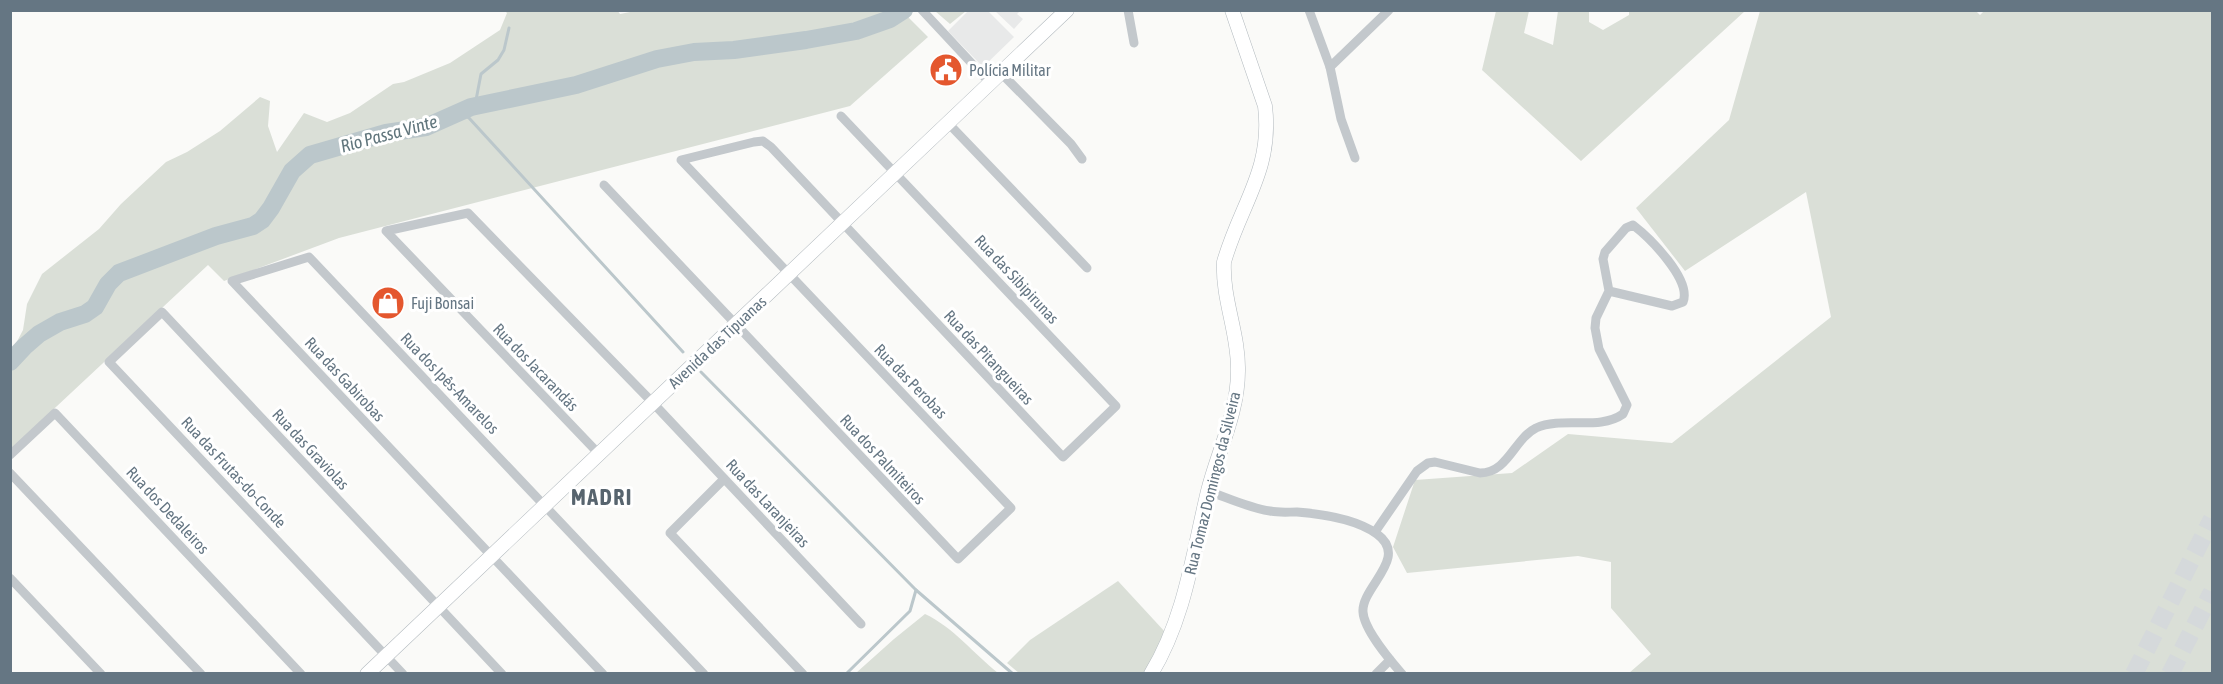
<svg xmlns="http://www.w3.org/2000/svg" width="2223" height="684" font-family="'Asap Condensed',sans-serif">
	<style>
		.built { fill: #e8e9e9 }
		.green { fill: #dadfd7 }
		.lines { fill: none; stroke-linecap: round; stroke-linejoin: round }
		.stream { stroke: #bbc7cb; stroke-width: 3 }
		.river { stroke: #bbc7cb; stroke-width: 18 }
		.highway-tunnel { stroke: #d5d9db; stroke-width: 18; stroke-dasharray: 18 9; stroke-linecap: butt }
		.secondary-casing { stroke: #b3babf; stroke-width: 15 }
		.street { stroke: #c3c8cc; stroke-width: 9 }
		.secondary { stroke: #fff; stroke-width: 14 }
		.labels { text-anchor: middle; stroke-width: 6; stroke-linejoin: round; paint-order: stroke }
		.poi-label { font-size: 16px; fill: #657683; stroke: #fff; text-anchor: start }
		.street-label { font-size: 16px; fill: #657683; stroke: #fff }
		.water-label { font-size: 18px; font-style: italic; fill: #60757c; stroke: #fff }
		.district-label { font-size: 22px; font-weight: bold; letter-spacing: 1.5px; fill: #57646e; stroke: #fff }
	</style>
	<rect width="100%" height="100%" fill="#fafaf8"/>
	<g class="built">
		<path d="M 969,10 L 988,11 L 1014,37 L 983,67 L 948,31 Z"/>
		<path d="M 995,11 L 1020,11 L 1017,14 L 1023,19 L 1014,29 Z"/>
	</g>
	<g class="green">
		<path d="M 617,10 L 620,14 L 640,10 L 902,11 L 928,37 L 850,106 L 339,238 L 224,281 L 208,265 L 11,449 L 11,353 L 23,330 L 27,304 L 42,274 L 99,229 L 121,204 L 166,162 L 187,152 L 220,131 L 260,97 L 270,101 L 268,126 L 277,152 L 304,113 L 327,122 L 350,113 L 393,84 L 404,82 L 450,63 L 500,30 L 507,13 L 505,11 Z"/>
		<path d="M 1975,10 L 1980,15 L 1985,10 L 2212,11 L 2212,673 L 1629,673 L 1651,654 L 1611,608 L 1611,562 L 1578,556 L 1407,573 L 1393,547 L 1415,480 L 1512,473 L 1568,434 L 1672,443 L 1831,317 L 1806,192 L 1685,271 L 1636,208 L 1729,120 L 1760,11 Z"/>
		<path d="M 935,11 L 966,11 L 950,24 Z"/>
		<path d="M 1496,11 L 1529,11 L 1524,33 L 1553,45 L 1558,11 L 1589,11 L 1589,22 L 1603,30 L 1629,15 L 1629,11 L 1745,11 L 1581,161 L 1482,70 Z"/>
		<path d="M 1118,581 L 1166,633 L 1146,673 L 1019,673 L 1007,663 L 1030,640 Z"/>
		<path d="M 925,614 C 953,627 974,654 998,673 L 856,673 L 894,639 Z"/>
	</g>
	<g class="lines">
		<g class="stream">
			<path d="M 471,107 L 476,100 L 481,74 L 498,60 L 504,50 L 509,28"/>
			<path d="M 459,112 L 469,118 L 683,352"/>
			<path d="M 701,372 L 916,590 L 1013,674"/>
			<path d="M 846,674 L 910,611 L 916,590"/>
		</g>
		<path class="river" d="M 10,362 L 24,347 L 39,334 L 60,322 L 85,314 L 95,307 L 108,284 L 119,273 L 216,236 L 253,226 L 262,220 L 271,208 L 292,171 L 310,155 L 386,133 L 426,127 L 471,107 L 576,85 L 657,59 L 694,52 L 734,50 L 806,40 L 856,31 L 890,19 L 904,10"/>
		<g class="highway-tunnel">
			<path d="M 2134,674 L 2212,519"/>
			<path d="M 2170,674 L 2212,592"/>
		</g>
		<g class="secondary-casing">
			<g id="secondary">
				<path d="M 367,674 L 1067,10"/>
				<path d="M 1151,674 C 1185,618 1193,553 1208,491 C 1218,451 1238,413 1238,371 C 1239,334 1222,299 1224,262 C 1240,205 1273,170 1265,106 L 1232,10"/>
			</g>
		</g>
		<g class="street">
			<path d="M 922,10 L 991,84"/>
			<path d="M 1128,10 L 1134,43"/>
			<path d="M 1309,10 L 1330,67 L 1341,119 L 1355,158"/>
			<path d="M 1330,67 L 1389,10"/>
			<path d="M 1002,74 L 1071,144 L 1082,159"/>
			<path d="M 949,124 L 1087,268"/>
			<path d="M 604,185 L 958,559 L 1011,508 L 681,160 L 754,142 L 763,141 L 771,147 L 1063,457 L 1116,406 L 841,116"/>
			<path d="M 599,454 L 386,231 L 468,213 L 653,403 L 861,624"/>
			<path d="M 10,455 L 55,413 L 301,674"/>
			<path d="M 10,473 L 201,674"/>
			<path d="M 724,479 L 670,533 L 803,674"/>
			<path d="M 1208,491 C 1228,498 1249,508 1270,511 C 1279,513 1288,512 1297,512 C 1323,514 1356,519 1377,534 C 1410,558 1361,587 1363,612 C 1364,630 1390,660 1402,674"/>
			<path d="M 1375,532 L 1417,471 L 1428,463 L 1435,462 L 1480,473 C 1508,473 1514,439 1536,428 C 1563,416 1599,431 1623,414 L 1627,405 L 1599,349 L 1595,328 L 1596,318 L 1609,291 L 1603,259 L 1605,252 L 1626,228 L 1633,225 C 1650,238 1692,280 1683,302 L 1672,306 L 1609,291"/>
			<path d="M 10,578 L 101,674"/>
			<path d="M 403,674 L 109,362 L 162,312 L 502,674"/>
			<path d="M 603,674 L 232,281 L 309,257 L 704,674"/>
			<path d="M 1376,674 L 1390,660"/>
		</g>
		<use href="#secondary" class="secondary"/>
	</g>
	<defs>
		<g id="civic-disc" transform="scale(1.725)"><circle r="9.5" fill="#e4572e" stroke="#fff"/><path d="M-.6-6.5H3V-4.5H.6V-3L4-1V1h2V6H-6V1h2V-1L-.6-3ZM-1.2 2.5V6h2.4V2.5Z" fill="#fff"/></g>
		<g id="shop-disc" transform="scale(1.725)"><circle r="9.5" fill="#e4572e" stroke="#fff"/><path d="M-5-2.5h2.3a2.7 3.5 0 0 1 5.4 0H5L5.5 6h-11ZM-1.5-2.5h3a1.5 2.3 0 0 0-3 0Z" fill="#fff"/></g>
	</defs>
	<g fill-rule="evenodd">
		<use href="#civic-disc" x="946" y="70"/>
		<use href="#shop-disc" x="388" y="303"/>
	</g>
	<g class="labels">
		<g class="poi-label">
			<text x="969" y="76">Polícia Militar</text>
			<text x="411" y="309">Fuji Bonsai</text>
		</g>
		<g class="street-label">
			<text transform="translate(1017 279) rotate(47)" y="6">Rua das Sibipirunas</text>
			<text transform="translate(717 342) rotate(-43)" y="6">Avenida das Tipuanas</text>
			<text transform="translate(989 357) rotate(47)" y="6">Rua das Pitangueiras</text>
			<text transform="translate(536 367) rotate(46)" y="6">Rua dos Jacarandás</text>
			<text transform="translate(345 379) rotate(47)" y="6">Rua das Gabirobas</text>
			<text transform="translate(911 381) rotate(46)" y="6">Rua das Perobas</text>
			<text transform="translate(450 383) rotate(46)" y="6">Rua dos Ipês-Amarelos</text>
			<text transform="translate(311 449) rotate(47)" y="6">Rua das Graviolas</text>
			<text transform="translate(883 459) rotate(47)" y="6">Rua dos Palmiteiros</text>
			<text transform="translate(234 472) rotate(47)" y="6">Rua das Frutas-do-Conde</text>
			<text transform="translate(1212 483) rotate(-76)" y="6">Rua Tomaz Domingos da Silveira</text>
			<text transform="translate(768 503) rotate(47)" y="6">Rua das Laranjeiras</text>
			<text transform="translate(168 510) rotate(47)" y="6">Rua dos Dedaleiros</text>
		</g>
		<g class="water-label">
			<text transform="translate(389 134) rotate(-15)" y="6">Rio Passa Vinte</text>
		</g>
		<g class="district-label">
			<text x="602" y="505">MADRI</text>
		</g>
	</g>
	<rect width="2223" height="684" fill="none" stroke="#657683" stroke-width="24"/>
</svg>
